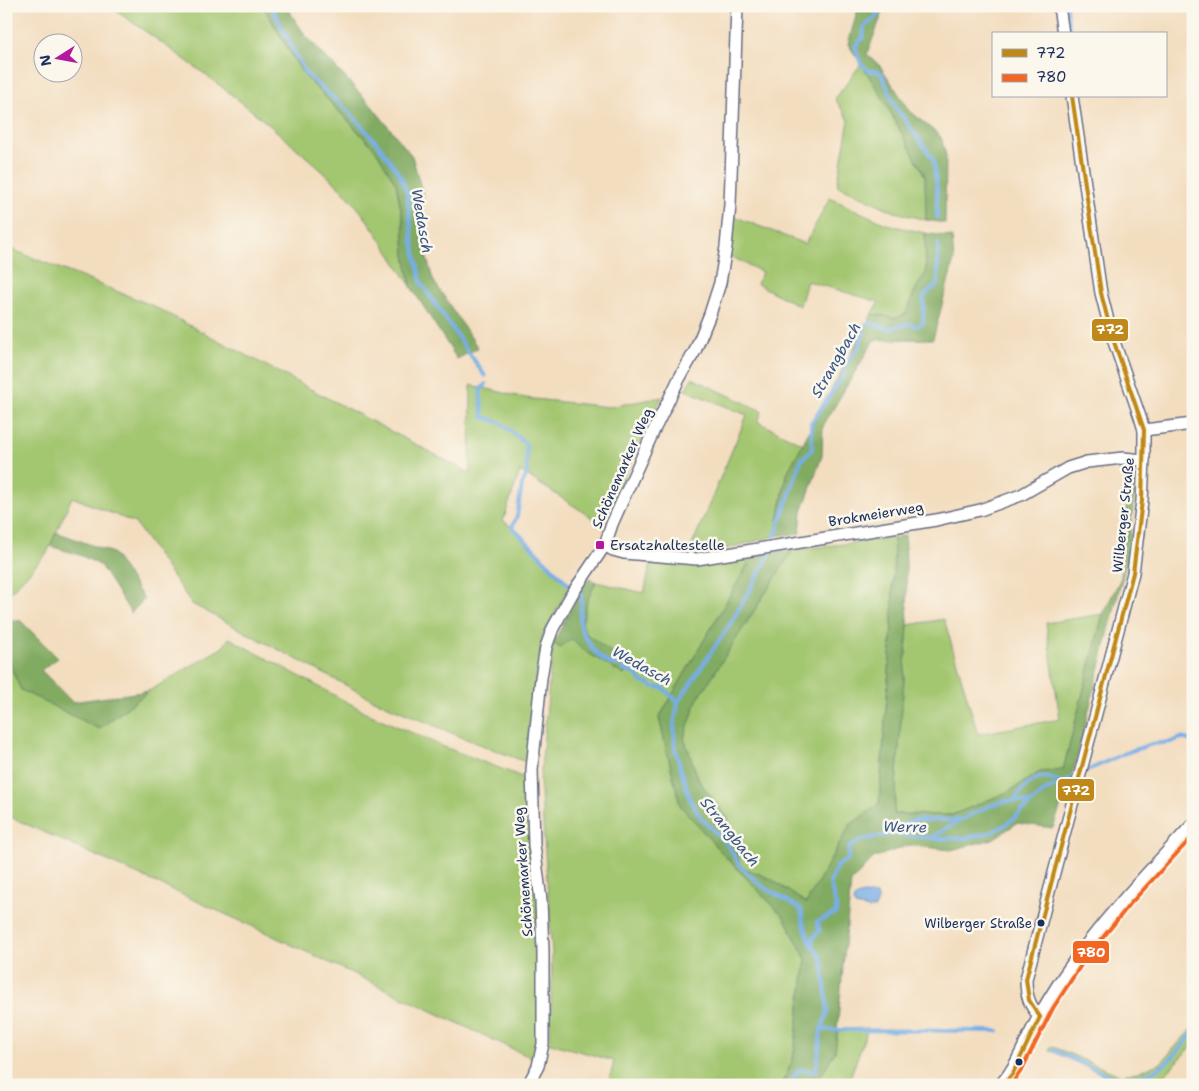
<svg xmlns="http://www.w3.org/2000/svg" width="1199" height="1091" font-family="'Shantell Sans',sans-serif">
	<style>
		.green { fill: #a3c670; stroke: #5f7a67 }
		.forest { fill: #82ab62; stroke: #4e6d60 }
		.water { fill: #77aee6; stroke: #496ea2 }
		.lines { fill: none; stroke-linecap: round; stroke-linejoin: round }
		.stream { stroke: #77aee6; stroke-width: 4 }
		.minor-casing { stroke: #676c80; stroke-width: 14 }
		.major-casing { stroke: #676c80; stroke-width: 18 }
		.minor { stroke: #fff; stroke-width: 11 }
		.major { stroke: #fff; stroke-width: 15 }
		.bus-1-casing { stroke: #fbf7ec; stroke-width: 8 }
		.bus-2-casing { stroke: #fbf7ec; stroke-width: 8 }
		.bus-1 { stroke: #c08818; stroke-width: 4 }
		.bus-2 { stroke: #f26522; stroke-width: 4 }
		.poi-dot { fill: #b5179e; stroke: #fbf7ec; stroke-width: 2 }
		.bus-dot { fill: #1b2f5e; stroke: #fbf7ec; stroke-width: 2 }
		.labels { text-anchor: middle; stroke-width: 5; stroke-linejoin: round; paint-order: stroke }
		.bus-label { font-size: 13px; fill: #1b2f5e; stroke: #fbf7ec; text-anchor: end }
		.street-label { font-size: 14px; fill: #1b2f5e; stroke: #fbf7ec }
		.poi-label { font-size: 14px; fill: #1b2f5e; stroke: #fbf7ec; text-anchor: start }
		.water-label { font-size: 15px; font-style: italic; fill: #375587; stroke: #fbf7ec }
		.line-badge { stroke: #fbf7ec; stroke-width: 2 }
		.badge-label { font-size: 14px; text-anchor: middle; font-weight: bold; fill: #fff }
	</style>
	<rect width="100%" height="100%" fill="#fbf7ec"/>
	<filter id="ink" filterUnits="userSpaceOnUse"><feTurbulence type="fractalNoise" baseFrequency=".02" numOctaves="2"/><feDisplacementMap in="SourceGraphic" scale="10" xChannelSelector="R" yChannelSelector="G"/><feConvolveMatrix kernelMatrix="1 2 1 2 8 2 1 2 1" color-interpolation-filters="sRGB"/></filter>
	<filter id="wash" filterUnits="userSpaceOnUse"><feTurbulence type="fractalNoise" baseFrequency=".0096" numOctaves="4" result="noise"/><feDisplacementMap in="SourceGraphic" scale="20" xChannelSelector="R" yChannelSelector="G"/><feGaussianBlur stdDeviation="1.12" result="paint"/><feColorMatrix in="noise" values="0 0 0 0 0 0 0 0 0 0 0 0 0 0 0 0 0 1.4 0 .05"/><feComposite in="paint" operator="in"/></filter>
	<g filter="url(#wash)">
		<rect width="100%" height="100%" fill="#f3ddbf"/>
		<g class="green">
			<path d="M 109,6 L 263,6 L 303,74 L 375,149 L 396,184 L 403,220 L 405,255 L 411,286 C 392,258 375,228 353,202 C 336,182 314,164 295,147 C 236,95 173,50 109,6 Z"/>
			<path d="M 861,64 L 880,93 L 925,176 L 926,220 L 895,212 L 837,185 L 849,120 L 835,99 Z"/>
			<path d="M 830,198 L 886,224 L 925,233 L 926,273 L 916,288 L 906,314 L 895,318 L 872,314 L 879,302 L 807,281 L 800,306 L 757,284 L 762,272 L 728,255 L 733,216 L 805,244 Z"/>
			<path d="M 6,247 L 151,305 L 470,473 L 471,385 L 525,398 L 609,407 L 662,397 L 602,524 L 520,471 L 503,521 L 512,527 L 570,586 L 543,635 L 532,703 L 526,762 L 461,737 L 374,700 L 192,604 L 135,523 L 72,497 L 47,553 L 6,597 Z"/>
			<path d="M 692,378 L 762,411 L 758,422 L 803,444 L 787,473 L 775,536 L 717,551 L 689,552 L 747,415 L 685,390 Z"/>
			<path d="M 894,538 L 892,628 L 879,804 L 850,825 L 806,904 L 771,879 L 741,867 L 728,818 L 699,781 L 684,738 L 697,700 L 793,550 Z"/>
			<path d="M 754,554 L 659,718 L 680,805 L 720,851 L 784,917 L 806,959 L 793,1060 L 781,1085 L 608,1085 L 614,1061 L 550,1043 L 552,953 L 540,780 L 553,643 L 571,639 L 583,650 L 629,667 L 585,633 L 582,623 L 587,601 L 596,582 L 644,593 L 651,562 L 691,563 Z"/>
			<path d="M 1103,614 L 1063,770 L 1040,772 L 1010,791 L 952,815 L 894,814 L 908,625 L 944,619 L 978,734 L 1060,719 L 1046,623 Z"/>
			<path d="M 229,638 L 371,715 L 442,746 L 525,778 C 533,871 548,966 534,1059 L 256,928 L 6,815 L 6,656 L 21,690 L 99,728 L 149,691 L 223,647 Z"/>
			<path d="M 1193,1027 L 1193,1045 L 1167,1073 L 1140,1084 L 1124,1084 L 1049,1050 L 1051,1046 L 1119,1075 L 1135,1073 L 1161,1063 Z"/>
			<path d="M 868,1028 L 850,1078 L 845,1085 L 815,1085 L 835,1052 L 838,1029 Z"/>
		</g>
		<g class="forest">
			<path d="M 263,6 L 286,6 L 305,35 L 371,105 L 412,156 L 423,195 L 421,237 L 433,280 L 478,348 L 457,359 L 411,287 L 405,255 L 403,220 L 396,184 L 375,149 L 303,74 Z"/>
			<path d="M 859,6 L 885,6 L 867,54 L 880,66 L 910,111 L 941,137 L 946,156 L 945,223 L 926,220 L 925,176 L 880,93 L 848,44 Z"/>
			<path d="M 925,233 L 952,237 L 954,260 L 933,339 L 874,340 L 823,426 L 822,456 L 802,512 L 800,533 L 775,536 L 787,473 L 872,314 L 895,318 L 906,314 L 916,288 L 926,273 Z"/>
			<path d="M 1130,466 L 1137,471 L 1127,559 L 1075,765 L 1053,828 L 1017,823 L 993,839 L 951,850 L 909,845 L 873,858 L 851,882 L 835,1052 L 815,1085 L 781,1085 L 793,1060 L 806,959 L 784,917 L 720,851 L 680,805 L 659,718 L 754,554 L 793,550 L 697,700 L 684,738 L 699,781 L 728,818 L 741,867 L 771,879 L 806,903 L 850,825 L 879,804 L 892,628 L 894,538 L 905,535 L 908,625 L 894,814 L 952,815 L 1010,791 L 1040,772 L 1063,770 L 1103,614 L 1121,578 Z"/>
			<path d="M 56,532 L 113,553 L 144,599 L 131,613 L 100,565 L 80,555 L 50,546 Z"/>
			<path d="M 588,578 L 596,582 L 587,601 L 582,623 L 585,633 L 630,666 L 624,675 L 583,650 L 571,639 L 560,648 L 553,643 Z"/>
			<path d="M 6,619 L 21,621 L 58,658 L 41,670 L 72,702 L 149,691 L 99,729 L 21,690 L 6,656 Z"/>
		</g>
		<path class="water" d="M 864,894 L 876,895 L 879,898 L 875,908 L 869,909 L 855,906 L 853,902 C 855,896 858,895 864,894 Z"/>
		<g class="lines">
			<g class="stream">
				<path d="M 271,6 L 305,73 L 349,112 L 378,144 L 400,175 L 407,193 L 412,238 L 421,283 L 485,376"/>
				<path d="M 874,6 L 878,15 L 864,27 L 863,38 L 855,46 L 861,64 L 869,71 L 877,71 L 882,74 L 895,106 L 933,159 L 937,188 L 937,217"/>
				<path d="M 1066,6 L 1070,34"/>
				<path d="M 1089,170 L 1097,224"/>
				<path d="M 486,384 L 480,391 L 483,417 L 501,423 L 526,444 L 527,473 L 522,485 L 517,516 L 512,527 L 570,586"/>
				<path d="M 775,536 L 801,460 L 812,449 L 811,423 L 843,376 L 848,360 L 859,347 L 866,324 L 872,323 L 888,329 L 908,324 L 918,326 L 923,323 L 924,296 L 938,284 L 938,244"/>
				<path d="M 770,554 L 732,621 L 678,702 L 674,725 L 675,749 L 690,800 L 701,818 L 726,843 L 741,867 L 762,886 L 801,909 L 803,922 L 811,944"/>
				<path d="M 581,594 C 582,604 579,613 580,622 C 581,635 597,658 609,663 C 612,665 618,664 621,664 L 624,670 L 635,674 L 642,682 L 649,684 L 653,687 L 663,688 L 678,702"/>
				<path d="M 1084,772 L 1125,753 L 1152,744 L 1171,742 L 1181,738 L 1193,741"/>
				<path d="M 1014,801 C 1020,792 1029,780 1041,777 C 1048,776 1055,780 1061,782"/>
				<path d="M 892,834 L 904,824 L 917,820 L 960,820"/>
				<path d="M 932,837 C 954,824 982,806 1007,801 C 1015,800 1024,802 1031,803"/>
				<path d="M 821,1030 L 998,1031"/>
				<path d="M 1053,1050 L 1121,1081 L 1128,1080 C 1165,1070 1170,1062 1193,1032"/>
				<path d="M 790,1085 L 792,1079 L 799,1070 L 815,1071 L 818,1058 L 821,1030 L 828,1012 L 822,959 L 812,945 L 813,938 L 820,930 L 817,922 L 836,913 L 836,906 L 830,883 L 837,865 L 848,860 L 849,847 L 861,840 L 892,834 L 940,839 L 966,838 L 989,833 L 1002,827 L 1014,818 L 1045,791 L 1078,775"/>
			</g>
		</g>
	</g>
	<g filter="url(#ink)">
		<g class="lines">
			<g class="minor-casing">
				<g id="minor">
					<path d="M 1059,6 L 1063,34"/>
					<path d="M 1144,430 L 1193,424"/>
					<path d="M 605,545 L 613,550 L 624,553 L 697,559 L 936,520 L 980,510 L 1021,495 L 1068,468 L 1087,462 L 1123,458 L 1144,460"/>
					<path d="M 1040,1017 C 1029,1005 1026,996 1026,979 L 1133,573 L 1142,501 L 1144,460 L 1144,430 L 1140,417 L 1112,336 L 1101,293 L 1072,96"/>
					<path d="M 528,1085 L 538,1066 L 543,1044 L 543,951 L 541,901 L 534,845 L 532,770 L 541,678 L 546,647 L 553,628 L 572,594 L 605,545 L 612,524 L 654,430 L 679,379 L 695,351 L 710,314 L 720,283 L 726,247 L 730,205 L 737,6"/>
				</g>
			</g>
			<g class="major-casing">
				<path id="major" d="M 1003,1085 C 1017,1069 1024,1050 1033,1032 C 1042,1013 1053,996 1064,979 C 1101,924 1148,875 1193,827"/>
			</g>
			<use href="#minor" class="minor"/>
			<use href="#major" class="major"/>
			<g class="bus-1-casing">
				<g id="bus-1">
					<path d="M 1040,1017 L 1029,1000 L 1026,979 L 1133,573 L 1142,501 L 1144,430 L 1112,336 L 1101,293 L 1072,96"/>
					<path d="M 1003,1085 L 1013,1073 L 1040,1017"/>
				</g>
			</g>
			<g class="bus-2-casing">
				<path id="bus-2" d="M 1011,1085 L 1022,1069 L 1053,1008 L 1083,962 L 1130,904 L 1193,836"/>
			</g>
			<use href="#bus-1" class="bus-1"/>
			<use href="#bus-2" class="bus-2"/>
		</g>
	</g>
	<rect class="poi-dot" x="595" y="540" width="10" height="10" rx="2.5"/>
	<g class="bus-dot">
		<circle cx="1041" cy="923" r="4.5"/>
		<circle cx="1019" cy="1062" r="4.5"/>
	</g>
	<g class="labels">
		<g class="bus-label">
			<text x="1032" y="928">Wilberger Straße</text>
		</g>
		<g class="street-label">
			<text transform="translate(622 468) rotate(-66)" y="5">Schönemarker Weg</text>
			<text transform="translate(876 514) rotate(-9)" y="5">Brokmeierweg</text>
			<text transform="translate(1123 515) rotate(-84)" y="5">Wilberger Straße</text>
			<text transform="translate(523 872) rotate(-94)" y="5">Schönemarker Weg</text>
		</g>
		<g class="poi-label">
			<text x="610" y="550">Ersatzhaltestelle</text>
		</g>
		<g class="water-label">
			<text transform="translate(422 221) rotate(80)" y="5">Wedasch</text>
			<text transform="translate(836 360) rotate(-60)" y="5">Strangbach</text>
			<text transform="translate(642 666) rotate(29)" y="5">Wedasch</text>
			<text transform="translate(905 827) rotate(1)" y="5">Werre</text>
			<text transform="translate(730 832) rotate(51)" y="5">Strangbach</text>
		</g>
	</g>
	<g class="line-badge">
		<rect x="1091" y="318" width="38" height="24" rx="5" fill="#c08818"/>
		<rect x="1057" y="778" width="38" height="24" rx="5" fill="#c08818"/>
		<rect x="1072" y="940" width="38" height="24" rx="5" fill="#f26522"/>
	</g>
	<g class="badge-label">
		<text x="1110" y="334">772</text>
		<text x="1076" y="795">772</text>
		<text x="1091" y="957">780</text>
	</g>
	<rect width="1199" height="1091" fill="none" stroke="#fbf7ec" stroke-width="25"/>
	<rect x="992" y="32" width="175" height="65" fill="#fbf7ec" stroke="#a1a7b3"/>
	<rect x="1002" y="49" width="25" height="8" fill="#c08818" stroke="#a1a7b3"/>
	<text x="1036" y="58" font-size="15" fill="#1b2f5e">772</text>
	<rect x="1002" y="74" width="25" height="8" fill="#f26522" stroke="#a1a7b3"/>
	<text x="1036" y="82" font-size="15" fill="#1b2f5e">780</text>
	<g transform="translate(58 58) rotate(259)"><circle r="24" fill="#fbf7ec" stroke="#a1a7b3"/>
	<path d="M0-4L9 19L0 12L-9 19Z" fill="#b5179e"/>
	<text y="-8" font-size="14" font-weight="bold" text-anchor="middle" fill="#1b2f5e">N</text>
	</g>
</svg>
